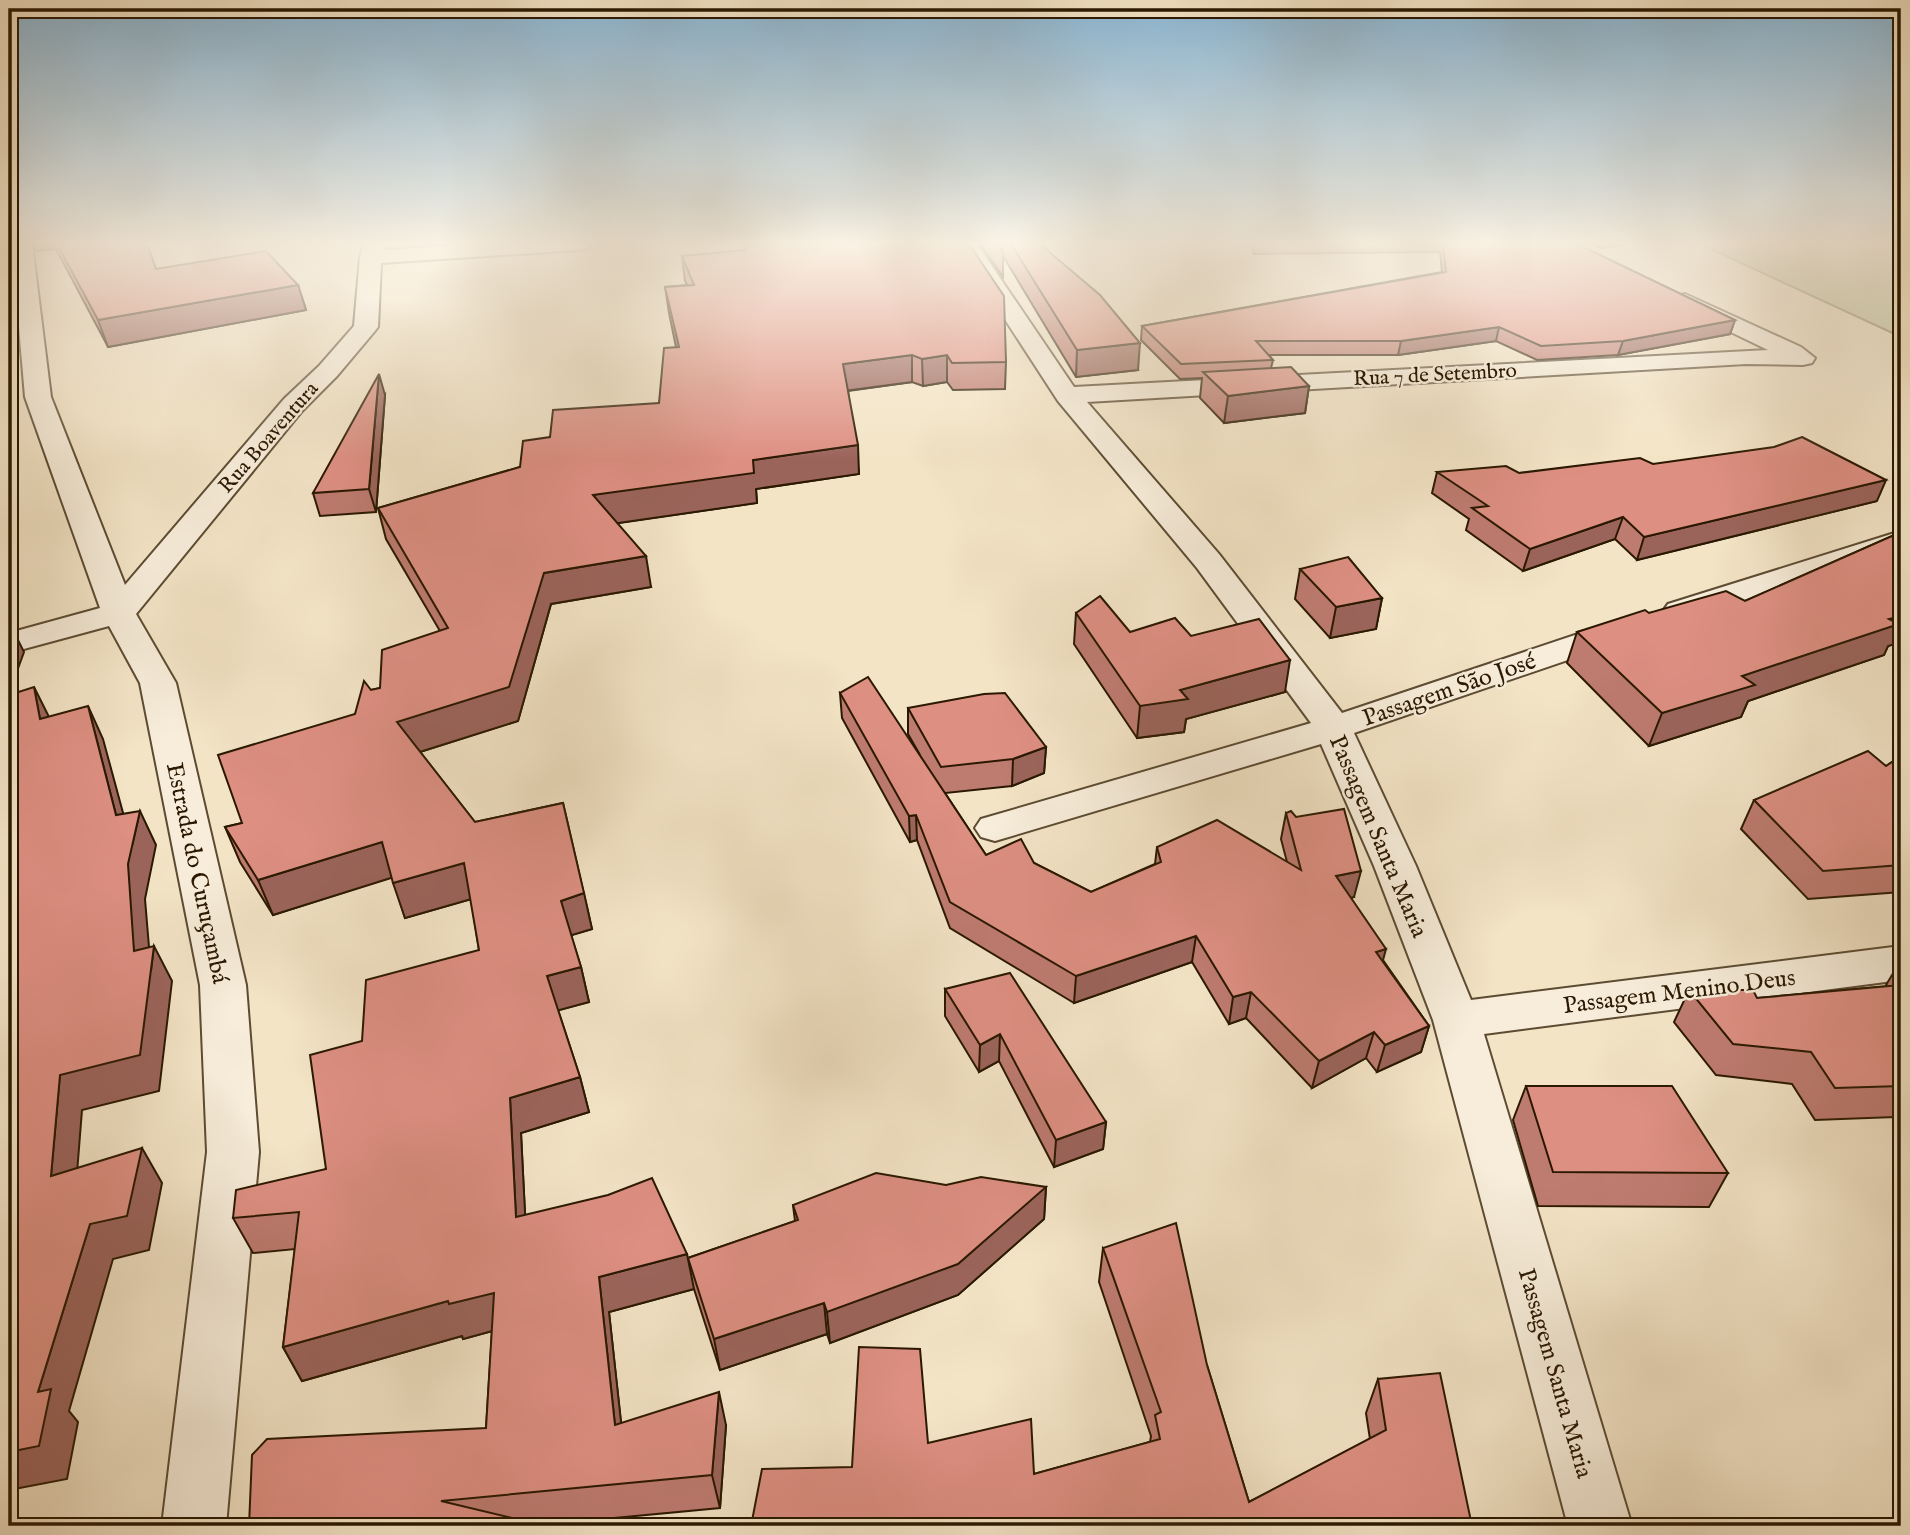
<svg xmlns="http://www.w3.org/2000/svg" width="1910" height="1535" font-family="'IM FELL English',serif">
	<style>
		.green { fill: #b9c597; stroke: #726e4c; stroke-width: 2 }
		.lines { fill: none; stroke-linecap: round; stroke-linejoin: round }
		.minor-casing { stroke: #5c4b32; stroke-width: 4 }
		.minor { fill: #f7edda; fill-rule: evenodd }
		.wall { fill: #be7b70; stroke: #2a1801; stroke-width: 2 }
		.shaded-wall { fill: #9b645b; stroke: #2a1801; stroke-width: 2 }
		.building { fill: #dd8f82; stroke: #2a1801; stroke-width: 2 }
		.labels { text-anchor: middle; stroke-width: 5; stroke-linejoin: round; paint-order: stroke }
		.far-street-label { font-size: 21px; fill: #2a1801; stroke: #f7edda }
		.street-label { font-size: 24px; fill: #2a1801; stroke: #f7edda }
	</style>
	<rect width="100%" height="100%" fill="#f3e4c6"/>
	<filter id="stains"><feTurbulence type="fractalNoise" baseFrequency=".00286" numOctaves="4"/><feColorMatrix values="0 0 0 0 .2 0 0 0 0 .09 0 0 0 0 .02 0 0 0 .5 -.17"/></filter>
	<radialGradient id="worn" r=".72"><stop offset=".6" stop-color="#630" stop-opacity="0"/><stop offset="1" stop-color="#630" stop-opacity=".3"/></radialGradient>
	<path class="green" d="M 1700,244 L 1901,244 L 1901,337 Z"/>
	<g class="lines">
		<g class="minor-casing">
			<g id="minor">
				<path d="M 12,244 L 32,244 L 51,397 L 125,585 L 284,399 L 319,366 L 354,326 L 360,257 L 364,244 L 385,244 L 384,250 L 477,244 L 591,244 L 588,248 L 581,250 L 381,263 L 378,327 L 374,332 L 337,376 L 302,411 L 136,614 L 176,683 L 246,985 L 259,1152 L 226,1526 L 162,1526 L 207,1152 L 200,985 L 140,683 L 109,626 L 9,653 L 9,633 L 100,608 L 25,397 Z"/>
				<path d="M 956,244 L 977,244 L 1074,387 L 1768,350 L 1677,306 L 1674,301 L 1677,296 L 1685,294 L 1801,347 L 1815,358 L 1812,363 L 1803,365 L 1746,364 L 1087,402 L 1219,554 L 1342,713 L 1608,624 L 1620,621 L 1632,624 L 1637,631 L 1632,638 L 1354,733 L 1416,866 L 1471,1000 L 1901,946 L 1901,980 L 1484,1034 L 1632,1526 L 1568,1526 L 1433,1020 L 1374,866 L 1321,744 L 995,841 L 981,837 L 975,828 L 981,819 L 1311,723 L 1197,568 L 1058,401 Z"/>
				<path d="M 1901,531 L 1901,550 L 1692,618 L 1680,621 L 1668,618 L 1663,611 L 1668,604 Z"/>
			</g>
		</g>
		<use href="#minor" class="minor"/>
	</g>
	<g class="wall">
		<path d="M 33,244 L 147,244 L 156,269 L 298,285 L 306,310 L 108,347 L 56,249 L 36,251 Z"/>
		<path d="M 744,244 L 969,244 L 1006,362 L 1005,389 L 953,390 L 947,382 L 923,386 L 912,382 L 848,391 L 859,474 L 756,489 L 757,503 L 617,523 L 651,587 L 551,604 L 518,721 L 420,752 L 475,822 L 563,803 L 592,929 L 571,935 L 581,967 L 589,1002 L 558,1010 L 580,1077 L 589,1112 L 521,1133 L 525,1215 L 688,1258 L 795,1221 L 793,1205 L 946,1185 L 1046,1187 L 1044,1219 L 958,1295 L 830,1343 L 827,1334 L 720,1370 L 694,1289 L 609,1312 L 621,1423 L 726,1425 L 720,1508 L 540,1525 L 249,1526 L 486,1428 L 492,1331 L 463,1339 L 462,1336 L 302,1381 L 283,1347 L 295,1249 L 253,1253 L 233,1218 L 326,1169 L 362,1041 L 479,950 L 471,899 L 405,918 L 392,877 L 273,915 L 240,862 L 225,827 L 242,823 L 355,714 L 371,690 L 380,688 L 440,631 L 386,539 L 378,508 L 520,467 L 550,437 L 659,403 L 676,347 L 669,313 L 665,287 L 687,285 L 685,281 L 682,256 L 745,250 Z"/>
		<path d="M 980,244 L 1040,244 L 1138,370 L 1076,377 L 1003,256 L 1003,277 Z"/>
		<path d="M 1252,244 L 1577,244 L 1735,320 L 1730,334 L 1618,355 L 1537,360 L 1496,341 L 1398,355 L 1269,355 L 1273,360 L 1271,368 L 1309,386 L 1305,413 L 1224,423 L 1200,398 L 1202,378 L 1180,379 L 1141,340 L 1142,326 L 1442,272 L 1440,252 L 1254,254 Z"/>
		<path d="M 1592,244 L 1628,244 L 1601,248 Z"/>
		<path d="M 385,395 L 376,512 L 320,516 L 313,493 Z"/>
		<path d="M 1653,464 L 1877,501 L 1637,560 L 1615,539 L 1523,571 L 1466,530 L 1469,519 L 1432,493 L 1437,472 L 1519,473 Z"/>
		<path d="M 1901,532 L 1901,642 L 1888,646 L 1884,655 L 1748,701 L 1741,717 L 1649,746 L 1567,663 L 1577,632 L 1649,613 L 1745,601 Z"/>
		<path d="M 1300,569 L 1382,598 L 1376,629 L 1330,638 L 1295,599 Z"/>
		<path d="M 1076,613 L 1130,632 L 1191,636 L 1285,692 L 1186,719 L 1184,732 L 1137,738 L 1074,644 Z"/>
		<path d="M 840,693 L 920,755 L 908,734 L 908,708 L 1046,747 L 1044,773 L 1012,786 L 945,793 L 986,855 L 1034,863 L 1091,892 L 1155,864 L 1157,847 L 1287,862 L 1281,839 L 1286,813 L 1354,897 L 1351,898 L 1383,960 L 1429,1026 L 1421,1052 L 1377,1072 L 1366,1058 L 1312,1088 L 1246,1018 L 1229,1024 L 1192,962 L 1074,1003 L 950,928 L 917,840 L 910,842 L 842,718 Z"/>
		<path d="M 1901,756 L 1901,892 L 1808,899 L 1741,829 L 1754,800 L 1886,766 Z"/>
		<path d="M 1901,960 L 1901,1125 L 1895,1117 L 1815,1120 L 1792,1084 L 1716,1075 L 1674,1022 L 1689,990 L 1757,998 L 1888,986 L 1886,985 Z"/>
		<path d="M 945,989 L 1106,1122 L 1103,1149 L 1054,1167 L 999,1061 L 979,1072 L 945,1016 Z"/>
		<path d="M 1526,1086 L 1728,1173 L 1709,1207 L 1538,1206 L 1513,1120 Z"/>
		<path d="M 1103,1248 L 1207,1365 L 1249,1502 L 1370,1439 L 1366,1413 L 1378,1379 L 1472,1526 L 852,1467 L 928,1443 L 1034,1474 L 1150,1442 L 1151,1436 L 1099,1282 Z"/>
	</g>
	<g class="shaded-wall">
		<path d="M 33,244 L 54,244 L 56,249 L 36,251 Z"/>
		<path d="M 1602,244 L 1628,244 L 1601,248 Z"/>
		<path d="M 298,285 L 306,310 L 108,347 L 98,320 Z"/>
		<path d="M 1735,320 L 1730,334 L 1618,355 L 1623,341 Z"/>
		<path d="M 1499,327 L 1496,341 L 1398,355 L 1401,341 Z"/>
		<path d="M 1140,343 L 1138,370 L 1076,377 L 1077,350 Z"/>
		<path d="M 912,355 L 912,382 L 844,391 L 843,364 Z"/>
		<path d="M 947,355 L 947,382 L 923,386 L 922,359 Z"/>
		<path d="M 379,374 L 385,395 L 376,512 L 369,489 Z"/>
		<path d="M 1309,386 L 1305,413 L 1224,423 L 1228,396 Z"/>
		<path d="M 858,445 L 859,474 L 756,489 L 757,503 L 598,526 L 593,495 L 753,460 Z"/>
		<path d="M 1886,480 L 1877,501 L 1637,560 L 1644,537 Z"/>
		<path d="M 1623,517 L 1615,539 L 1523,571 L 1530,549 Z"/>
		<path d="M 646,556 L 651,587 L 551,604 L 518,721 L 407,756 L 397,722 L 544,573 Z"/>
		<path d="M 1382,598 L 1376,629 L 1330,638 L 1336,607 Z"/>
		<path d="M 1901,616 L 1901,642 L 1888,646 L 1884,655 L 1748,701 L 1741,717 L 1649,746 L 1662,713 L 1742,676 L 1889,619 Z"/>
		<path d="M 9,622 L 24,652 L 9,693 Z"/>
		<path d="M 1290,660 L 1285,692 L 1186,719 L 1184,732 L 1137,738 L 1140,706 L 1180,690 Z"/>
		<path d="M 34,687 L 51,721 L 40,719 Z"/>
		<path d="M 88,706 L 103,739 L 132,846 L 140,811 L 156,845 L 145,899 L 151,971 L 154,946 L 172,981 L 159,1091 L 82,1110 L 74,1211 L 51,1176 L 60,1075 L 134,951 L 116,815 Z"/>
		<path d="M 1046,747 L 1044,773 L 1012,786 L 1013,759 Z"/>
		<path d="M 916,815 L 917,840 L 910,842 L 909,816 Z"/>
		<path d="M 382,842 L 394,877 L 273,915 L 258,880 Z"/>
		<path d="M 464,863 L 475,898 L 405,918 L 393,883 Z"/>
		<path d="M 1361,871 L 1354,897 L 1330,903 L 1336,876 Z"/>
		<path d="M 584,893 L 592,929 L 569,936 L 561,901 Z"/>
		<path d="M 1196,936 L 1192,962 L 1074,1003 L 1076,976 Z"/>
		<path d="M 1386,949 L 1379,975 L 1376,952 Z"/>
		<path d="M 581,967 L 589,1002 L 556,1011 L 547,976 Z"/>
		<path d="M 1251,992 L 1246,1018 L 1229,1024 L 1233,997 Z"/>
		<path d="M 1429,1026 L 1421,1052 L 1377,1072 L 1385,1045 Z"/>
		<path d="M 1374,1032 L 1366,1058 L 1312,1088 L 1319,1061 Z"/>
		<path d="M 1000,1034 L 999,1061 L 979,1072 L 980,1045 Z"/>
		<path d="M 580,1077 L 589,1112 L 521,1133 L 527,1252 L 516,1217 L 510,1098 Z"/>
		<path d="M 1106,1122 L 1103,1149 L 1054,1167 L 1056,1140 Z"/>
		<path d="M 142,1148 L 162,1183 L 149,1250 L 113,1259 L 69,1411 L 78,1422 L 67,1479 L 9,1490 L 9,1452 L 38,1392 L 90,1224 Z"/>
		<path d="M 1046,1187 L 1044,1219 L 958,1295 L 830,1343 L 827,1312 Z"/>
		<path d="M 687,1254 L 694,1289 L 609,1312 L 625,1458 L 615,1425 L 599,1277 Z"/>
		<path d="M 494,1293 L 507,1327 L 463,1339 L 462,1336 L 302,1381 L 283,1347 L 448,1301 Z"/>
		<path d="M 824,1303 L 827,1334 L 720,1370 L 714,1339 Z"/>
		<path d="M 719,1392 L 726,1425 L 720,1508 L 712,1475 Z"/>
	</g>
	<g class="building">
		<path d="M 57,244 L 147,244 L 156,269 L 266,251 L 298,285 L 98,320 Z"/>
		<path d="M 745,244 L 969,244 L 1004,296 L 1006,362 L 952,363 L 947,355 L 922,359 L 912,355 L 843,364 L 858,445 L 753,460 L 754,473 L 593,495 L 646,556 L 544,573 L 509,687 L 397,722 L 475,822 L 563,803 L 584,893 L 561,901 L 581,967 L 547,976 L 580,1077 L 510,1098 L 516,1217 L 608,1195 L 652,1178 L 687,1254 L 599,1277 L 615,1425 L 719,1392 L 712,1475 L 441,1501 L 546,1526 L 249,1526 L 252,1455 L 267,1439 L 486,1428 L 494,1293 L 449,1304 L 448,1301 L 283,1347 L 299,1212 L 233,1218 L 236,1190 L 326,1169 L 310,1055 L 362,1041 L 366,980 L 479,950 L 464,863 L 393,883 L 382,842 L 258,880 L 225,827 L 242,823 L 218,755 L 355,714 L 364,681 L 371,690 L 380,688 L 382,650 L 448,628 L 378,508 L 520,467 L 523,441 L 550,437 L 553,410 L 659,403 L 664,348 L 679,347 L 665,287 L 694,285 L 682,256 L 746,250 Z"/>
		<path d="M 997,244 L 1003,244 L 1003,252 Z"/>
		<path d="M 1011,244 L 1040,244 L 1100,295 L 1140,343 L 1077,350 Z"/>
		<path d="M 1443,244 L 1577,244 L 1735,320 L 1623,341 L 1541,346 L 1499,327 L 1401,341 L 1256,341 L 1273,360 L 1181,364 L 1142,326 L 1446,272 Z"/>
		<path d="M 1291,367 L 1309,386 L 1228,396 L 1203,372 Z"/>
		<path d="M 379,374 L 369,489 L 313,493 Z"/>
		<path d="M 1802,437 L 1886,480 L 1644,537 L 1623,517 L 1530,549 L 1472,508 L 1488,506 L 1437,472 L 1506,466 L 1519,473 L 1640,458 L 1653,464 L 1774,447 Z"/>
		<path d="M 1901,532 L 1901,616 L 1889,619 L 1899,624 L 1742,676 L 1755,685 L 1662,713 L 1577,632 L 1645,610 L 1649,613 L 1726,591 L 1745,601 Z"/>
		<path d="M 1348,557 L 1382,598 L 1336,607 L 1300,569 Z"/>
		<path d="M 1100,596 L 1130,632 L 1175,618 L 1191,636 L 1259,619 L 1290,660 L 1180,690 L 1188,699 L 1140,706 L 1076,613 Z"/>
		<path d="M 868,677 L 986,855 L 1021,839 L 1034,863 L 1091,892 L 1161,862 L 1157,847 L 1217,820 L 1301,870 L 1286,813 L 1291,811 L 1296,817 L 1344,809 L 1361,871 L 1336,876 L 1386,949 L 1376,952 L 1429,1026 L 1385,1045 L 1374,1032 L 1319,1061 L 1251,992 L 1233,997 L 1196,936 L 1076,976 L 950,902 L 916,815 L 909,816 L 840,693 Z"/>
		<path d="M 34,687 L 40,719 L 88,706 L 116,815 L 140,811 L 128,864 L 134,951 L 154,946 L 140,1055 L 60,1075 L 51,1176 L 142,1148 L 127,1216 L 90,1224 L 38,1392 L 51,1389 L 39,1446 L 9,1452 L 9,695 Z"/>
		<path d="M 1005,693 L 1046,747 L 1013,759 L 941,767 L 908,708 L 984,694 Z"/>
		<path d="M 1868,751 L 1886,766 L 1901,756 L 1901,865 L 1823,871 L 1754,800 Z"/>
		<path d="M 1010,973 L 1106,1122 L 1056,1140 L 1000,1034 L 980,1045 L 945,989 Z"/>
		<path d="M 1901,985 L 1901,1086 L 1835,1088 L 1811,1052 L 1733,1044 L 1689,990 L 1753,990 L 1757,998 Z"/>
		<path d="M 1526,1086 L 1672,1086 L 1728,1173 L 1553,1172 Z"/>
		<path d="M 876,1173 L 946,1185 L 981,1177 L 1046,1187 L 958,1264 L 827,1312 L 824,1303 L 714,1339 L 688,1258 L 798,1220 L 793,1205 Z"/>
		<path d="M 1176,1223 L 1207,1365 L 1249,1502 L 1386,1430 L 1378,1379 L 1440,1373 L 1472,1526 L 751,1526 L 762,1469 L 852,1467 L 859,1347 L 920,1349 L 928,1443 L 1031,1419 L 1034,1474 L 1160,1439 L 1155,1415 L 1161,1412 L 1103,1248 Z"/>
	</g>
	<linearGradient id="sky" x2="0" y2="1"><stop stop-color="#8ab8d7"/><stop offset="0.53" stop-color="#faf3e5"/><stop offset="1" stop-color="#faf3e5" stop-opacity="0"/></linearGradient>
	<rect width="1910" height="459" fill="url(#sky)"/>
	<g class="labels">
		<g class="far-street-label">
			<text transform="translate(1435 374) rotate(-3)" y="7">Rua 7 de Setembro</text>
			<text transform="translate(268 437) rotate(-49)" y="7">Rua Boaventura</text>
		</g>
		<g class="street-label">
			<text transform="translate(1449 689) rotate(-19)" y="8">Passagem São José</text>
			<text transform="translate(1379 836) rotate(67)" y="8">Passagem Santa Maria</text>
			<text transform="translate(198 873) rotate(78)" y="8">Estrada do Curuçambá</text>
			<text transform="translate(1679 991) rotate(-7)" y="8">Passagem Menino Deus</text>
			<text transform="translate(1556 1373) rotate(74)" y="8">Passagem Santa Maria</text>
		</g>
	</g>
	<rect width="1910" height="1535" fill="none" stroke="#f3e4c6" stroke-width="35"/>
	<rect x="10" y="10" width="1889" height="1514" fill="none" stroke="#2a1801" stroke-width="3.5"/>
	<rect x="18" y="18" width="1875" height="1500" fill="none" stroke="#2a1801" stroke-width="2"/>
	<rect width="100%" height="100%" filter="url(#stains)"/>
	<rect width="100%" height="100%" fill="url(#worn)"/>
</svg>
